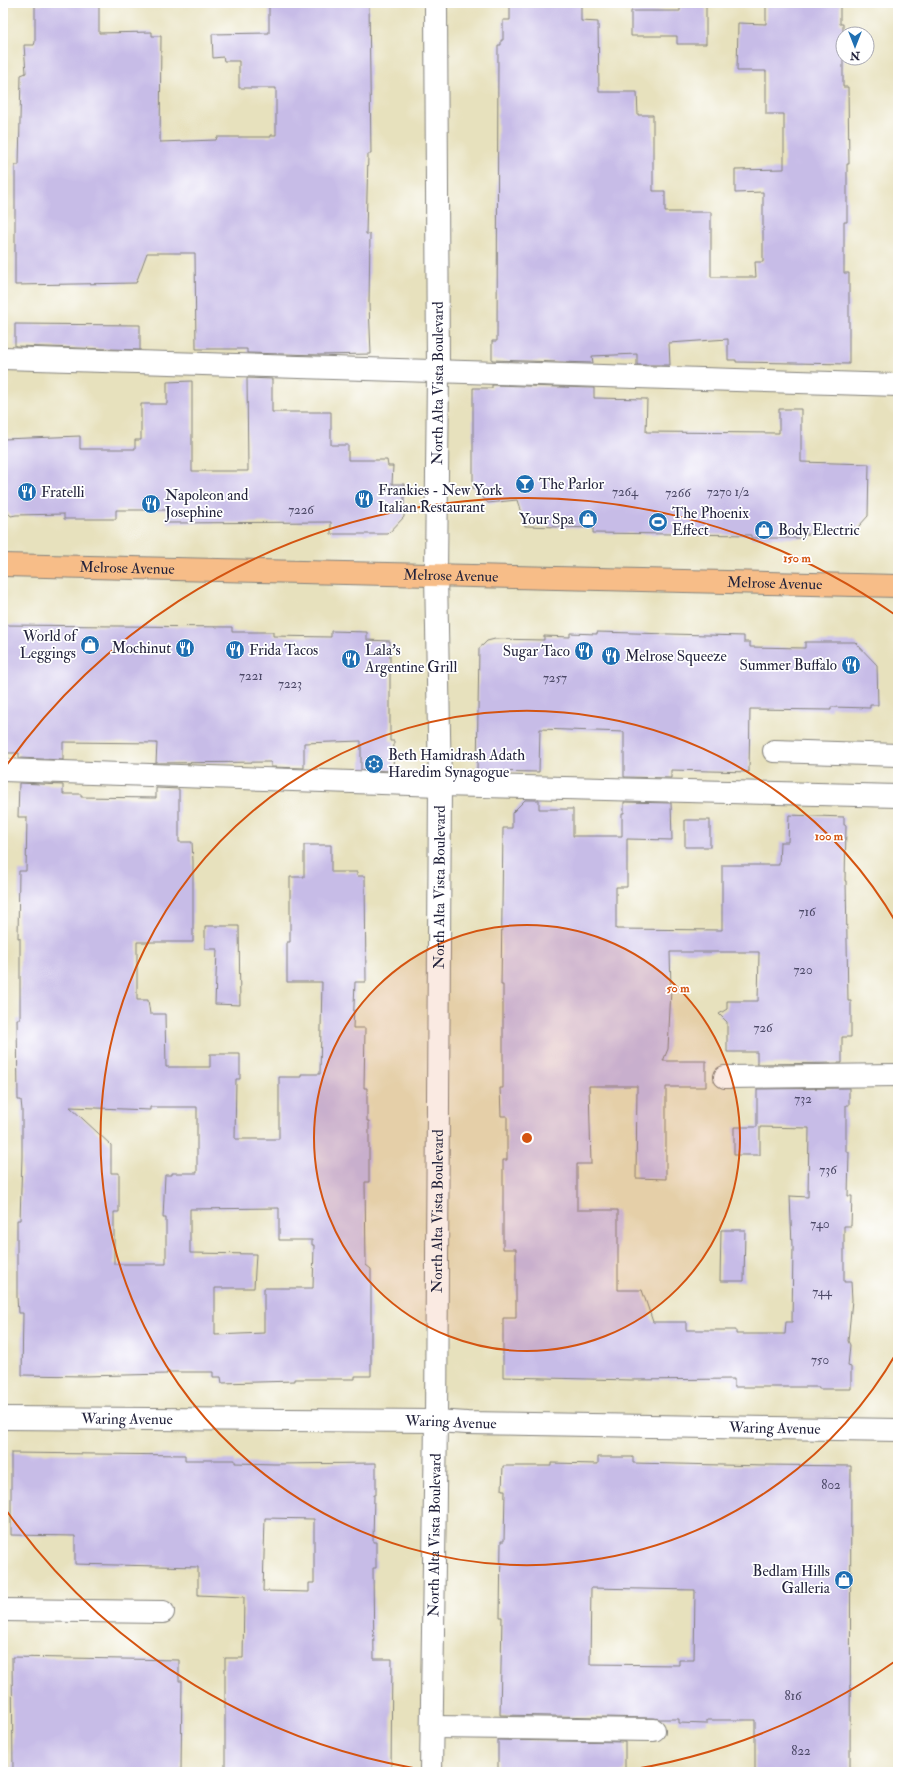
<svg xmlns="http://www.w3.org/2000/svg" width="901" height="1775" font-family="'IM FELL Double Pica',serif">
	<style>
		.building { fill: #c7bce7; fill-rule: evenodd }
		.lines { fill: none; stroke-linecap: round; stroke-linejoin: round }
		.minor-casing { stroke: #84827c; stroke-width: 24 }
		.major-casing { stroke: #84827c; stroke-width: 24 }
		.minor { stroke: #fff; stroke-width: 22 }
		.major { stroke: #f7bd88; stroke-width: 22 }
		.ring { fill: none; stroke: #d45411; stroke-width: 2 }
		.labels { text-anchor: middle; stroke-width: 3.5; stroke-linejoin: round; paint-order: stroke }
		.number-label { font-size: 13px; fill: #4b4866 }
		.street-label { font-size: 15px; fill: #22223b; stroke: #fff }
		.poi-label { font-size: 15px; fill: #22223b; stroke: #fff; text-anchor: start }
		.centre { fill: #d45411; stroke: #fff; stroke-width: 2 }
		.ring-label { font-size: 12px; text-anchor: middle; font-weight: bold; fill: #d45411; stroke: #fff; stroke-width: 3.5; stroke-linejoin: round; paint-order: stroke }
	</style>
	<rect width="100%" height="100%" fill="#fff"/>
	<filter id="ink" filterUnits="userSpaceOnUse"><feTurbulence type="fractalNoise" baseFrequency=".025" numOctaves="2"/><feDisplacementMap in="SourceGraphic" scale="8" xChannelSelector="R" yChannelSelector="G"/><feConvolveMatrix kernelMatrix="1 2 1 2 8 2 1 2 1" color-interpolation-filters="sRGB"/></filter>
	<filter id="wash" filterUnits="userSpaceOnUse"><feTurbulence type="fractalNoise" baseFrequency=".012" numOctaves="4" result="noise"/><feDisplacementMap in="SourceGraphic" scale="16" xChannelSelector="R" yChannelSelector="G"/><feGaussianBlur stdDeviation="0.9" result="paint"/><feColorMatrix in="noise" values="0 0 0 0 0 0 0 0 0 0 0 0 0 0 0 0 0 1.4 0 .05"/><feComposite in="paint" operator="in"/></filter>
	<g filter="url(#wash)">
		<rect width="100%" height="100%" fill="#e7e1bd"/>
		<g id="blocks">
			<g class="building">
				<path d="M 42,3 L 99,3 L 99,33 L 152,32 L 152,36 L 161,36 L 160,142 L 216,140 L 217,137 L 271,137 L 271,135 L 276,135 L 276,88 L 239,88 L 239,61 L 224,61 L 223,57 L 213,58 L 212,34 L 269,33 L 269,3 L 369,3 L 371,154 L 368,154 L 366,234 L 370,234 L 369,304 L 371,354 L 319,355 L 247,353 L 247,349 L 196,349 L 195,253 L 147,253 L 136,283 L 15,285 L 15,165 L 19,165 L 21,75 L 26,73 L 24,45 L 34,45 L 35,42 L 35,5 L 42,5 Z"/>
				<path d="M 510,3 L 581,3 L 581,21 L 598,22 L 599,92 L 637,92 L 638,115 L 653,115 L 653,191 L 665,191 L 665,212 L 711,212 L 711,277 L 756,277 L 755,262 L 763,262 L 763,192 L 735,193 L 735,170 L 784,169 L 784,114 L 766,114 L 766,71 L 737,71 L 738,23 L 766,24 L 766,3 L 840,3 L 840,24 L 843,24 L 843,87 L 848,87 L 849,164 L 847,164 L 847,222 L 844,222 L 844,273 L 849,273 L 849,364 L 736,362 L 736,360 L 728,360 L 728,339 L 669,343 L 670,365 L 637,365 L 637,354 L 592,356 L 593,363 L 492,360 L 492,341 L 497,341 L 498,45 L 501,45 L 501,40 L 503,40 L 503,20 L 510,20 Z"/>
				<path d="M 680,3 L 706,3 L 706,44 L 677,44 L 677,36 L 631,36 L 631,11 L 680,11 Z"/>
				<path d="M 15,324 L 140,325 L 140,350 L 15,346 Z"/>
				<path d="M 247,378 L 272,379 L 272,412 L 331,412 L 331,445 L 348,445 L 348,460 L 387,460 L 388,466 L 393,466 L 392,484 L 404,484 L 404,517 L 388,534 L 331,534 L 331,522 L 167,523 L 167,510 L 116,510 L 116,519 L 64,519 L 64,514 L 16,515 L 11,516 L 3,508 L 3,439 L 80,436 L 80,449 L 135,449 L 135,440 L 141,440 L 141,404 L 167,404 L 167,382 L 192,381 L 192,471 L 248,471 Z"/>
				<path d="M 492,385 L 594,388 L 594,398 L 647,399 L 646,432 L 779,433 L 779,409 L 801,409 L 801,462 L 869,464 L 868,516 L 851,535 L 804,534 L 804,538 L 751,538 L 751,535 L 593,533 L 593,528 L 525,526 L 517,500 L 488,503 L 477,491 L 477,489 L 473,489 L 473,388 L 492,388 Z"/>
				<path d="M 3,625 L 232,627 L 232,632 L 273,632 L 273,636 L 331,637 L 331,631 L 367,632 L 367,640 L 390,641 L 390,741 L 394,741 L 393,771 L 361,770 L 361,741 L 304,743 L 304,768 L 271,767 L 271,762 L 156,763 L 157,743 L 63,742 L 63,760 L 19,758 L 19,753 L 3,753 Z"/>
				<path d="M 597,632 L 744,636 L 744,642 L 750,642 L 750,647 L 805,648 L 805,642 L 855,642 L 877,665 L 878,705 L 870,705 L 870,708 L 831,707 L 831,710 L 750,709 L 749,772 L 671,770 L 671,778 L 624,777 L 624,732 L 540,729 L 539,772 L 477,771 L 479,648 L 483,645 L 487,641 L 495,639 L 544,640 L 544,636 L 570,637 L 570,633 L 597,634 Z"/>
				<path d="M 19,783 L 63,785 L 63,794 L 81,794 L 81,797 L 156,798 L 156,788 L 179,789 L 179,842 L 192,842 L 193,861 L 193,942 L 137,942 L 137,1000 L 148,1000 L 150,1014 L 165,1014 L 166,1067 L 210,1067 L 210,1054 L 240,1054 L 240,1079 L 236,1079 L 235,1139 L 279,1139 L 279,1077 L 301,1077 L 301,1074 L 320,1074 L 322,982 L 287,982 L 287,942 L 290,942 L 290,877 L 304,877 L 304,845 L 331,845 L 331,872 L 357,872 L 357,876 L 365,876 L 366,982 L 355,982 L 353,1028 L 365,1028 L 364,1088 L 367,1088 L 367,1121 L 369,1121 L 369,1182 L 365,1182 L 366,1265 L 371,1269 L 371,1376 L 355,1376 L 355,1379 L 295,1379 L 295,1381 L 222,1383 L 221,1377 L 213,1377 L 213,1372 L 167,1372 L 167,1374 L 84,1376 L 22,1375 L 23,1313 L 18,1313 L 17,1297 L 17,1220 L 20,1220 L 22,1157 L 22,1110 L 21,1100 L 18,1100 L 17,1019 L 20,1019 L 20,938 L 18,938 L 19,871 L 26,871 L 27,817 L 18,817 ZM 70,1107 L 150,1110 L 150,1107 L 197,1107 L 197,1173 L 172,1173 L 172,1175 L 165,1175 L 163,1218 L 166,1218 L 166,1264 L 114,1264 L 114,1212 L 119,1212 L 119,1173 L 111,1173 L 111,1145 ZM 279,1208 L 279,1240 L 312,1240 L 312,1245 L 314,1245 L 313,1288 L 264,1288 L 264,1333 L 215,1335 L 215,1288 L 254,1288 L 256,1254 L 190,1253 L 190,1209 Z"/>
				<path d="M 525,800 L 539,800 L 539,809 L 573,809 L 573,836 L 622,836 L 622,813 L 624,813 L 624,802 L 671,803 L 672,840 L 627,839 L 627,887 L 616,887 L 616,929 L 722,930 L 722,865 L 779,865 L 780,842 L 788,842 L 789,815 L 844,817 L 844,825 L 846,825 L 845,881 L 846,881 L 848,1001 L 851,1001 L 851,1037 L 842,1037 L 842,1063 L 757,1064 L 757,1052 L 727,1052 L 727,1022 L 719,1014 L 727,1009 L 727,1001 L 758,1001 L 759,952 L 670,952 L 671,989 L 668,1049 L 663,1061 L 706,1061 L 706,1087 L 666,1087 L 666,1179 L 636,1178 L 637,1086 L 589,1086 L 591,1164 L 577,1164 L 577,1210 L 618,1210 L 618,1290 L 642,1290 L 653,1322 L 686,1322 L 686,1330 L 736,1330 L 736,1334 L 785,1334 L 786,1322 L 792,1322 L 793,1247 L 792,1246 L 790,1196 L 808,1197 L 809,1128 L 760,1127 L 760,1155 L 734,1155 L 734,1127 L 757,1127 L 757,1089 L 849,1088 L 849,1105 L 846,1105 L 846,1152 L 849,1152 L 848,1196 L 852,1196 L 851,1226 L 844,1226 L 844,1282 L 851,1282 L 852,1300 L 848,1341 L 850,1345 L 848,1366 L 851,1367 L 851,1389 L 819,1389 L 819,1387 L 734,1387 L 734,1379 L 631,1380 L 503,1377 L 503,1318 L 516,1318 L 516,1249 L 503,1249 L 503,1160 L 507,1160 L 507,1116 L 501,1116 L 500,1088 L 503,1088 L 503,985 L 501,985 L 503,828 L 512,828 L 512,813 Z"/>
				<rect x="685" y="820" width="25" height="27"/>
				<path d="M 205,926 L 239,926 L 240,1005 L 215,1004 L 217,949 L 205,949 Z"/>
				<path d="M 721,1230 L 745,1230 L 744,1281 L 720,1281 Z"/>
				<path d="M 11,1453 L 185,1455 L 185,1460 L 235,1460 L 235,1463 L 275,1464 L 376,1463 L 376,1495 L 374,1495 L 373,1542 L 376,1542 L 376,1568 L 373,1568 L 374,1659 L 392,1659 L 391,1772 L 225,1772 L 225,1658 L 243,1658 L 244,1597 L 198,1595 L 198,1567 L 75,1564 L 75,1536 L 11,1535 ZM 265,1518 L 314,1519 L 314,1583 L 309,1583 L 309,1592 L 263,1591 Z"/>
				<path d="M 598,1457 L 633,1457 L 633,1463 L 766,1466 L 766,1465 L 851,1466 L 850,1772 L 755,1772 L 755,1720 L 707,1720 L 707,1724 L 679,1723 L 679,1719 L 660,1719 L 654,1718 L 500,1715 L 502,1617 L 500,1617 L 501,1541 L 504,1541 L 505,1490 L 502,1490 L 503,1466 L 551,1466 L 551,1463 L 598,1464 ZM 591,1588 L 695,1590 L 694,1660 L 679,1660 L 679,1665 L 590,1664 Z"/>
				<path d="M 12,1657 L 179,1660 L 179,1681 L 182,1681 L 181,1772 L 13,1772 Z"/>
				<path d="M 498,1740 L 625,1742 L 625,1772 L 498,1772 Z"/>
			</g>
		</g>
	</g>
	<g filter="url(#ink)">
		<use href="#blocks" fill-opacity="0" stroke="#84827c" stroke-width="1"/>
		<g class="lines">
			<g class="minor-casing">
				<g id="minor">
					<path d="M 3,358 L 898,385"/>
					<path d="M 774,751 L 898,755"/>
					<path d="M 3,770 L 440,785 L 898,796"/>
					<path d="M 725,1077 L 898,1075"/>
					<path id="s1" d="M 3,1418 L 436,1421 L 467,1423 L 898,1430"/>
					<path d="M 3,1610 L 163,1612"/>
					<path d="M 432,1727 L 654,1730"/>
					<path id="s2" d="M 431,1772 L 436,1421 L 440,785 L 436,575 L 438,372 L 436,3"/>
				</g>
			</g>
			<g class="major-casing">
				<g id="major">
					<path id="s3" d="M 3,565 L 898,586"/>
				</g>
			</g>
			<use href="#minor" class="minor"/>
			<use href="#major" class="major"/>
		</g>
	</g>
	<circle cx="527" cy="1138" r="213" fill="#d45411" fill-opacity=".12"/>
	<g class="ring">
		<circle cx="527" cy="1138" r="213"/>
		<path d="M897 1352A427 427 0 1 1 897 924"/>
		<path d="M894 1662A640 640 0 0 1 616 1772M438 1772A640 640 0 0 1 6 1510M6 766A640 640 0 0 1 894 614"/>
	</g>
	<defs>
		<g id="bar-disc" transform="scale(1)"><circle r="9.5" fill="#1f6fb2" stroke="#fff"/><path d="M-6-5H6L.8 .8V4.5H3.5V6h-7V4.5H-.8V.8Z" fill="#fff"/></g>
		<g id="restaurant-disc" transform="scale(1)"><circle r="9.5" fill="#1f6fb2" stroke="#fff"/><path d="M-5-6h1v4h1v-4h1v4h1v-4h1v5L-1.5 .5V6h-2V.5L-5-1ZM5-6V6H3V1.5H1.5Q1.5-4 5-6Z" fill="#fff"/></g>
		<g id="shop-disc" transform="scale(1)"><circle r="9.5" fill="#1f6fb2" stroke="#fff"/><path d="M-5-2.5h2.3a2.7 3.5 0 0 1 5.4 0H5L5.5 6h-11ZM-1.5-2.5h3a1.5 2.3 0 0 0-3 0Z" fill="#fff"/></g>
		<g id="stadium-disc" transform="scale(1)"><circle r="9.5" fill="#1f6fb2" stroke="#fff"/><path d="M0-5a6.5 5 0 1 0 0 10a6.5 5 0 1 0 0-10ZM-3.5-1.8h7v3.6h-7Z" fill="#fff"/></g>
		<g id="synagogue-disc" transform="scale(1)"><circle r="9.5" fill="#1f6fb2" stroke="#fff"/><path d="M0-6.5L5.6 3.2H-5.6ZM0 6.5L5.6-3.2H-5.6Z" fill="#fff"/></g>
	</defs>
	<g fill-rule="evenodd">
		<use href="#bar-disc" x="525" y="484"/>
		<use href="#restaurant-disc" x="27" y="492"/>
		<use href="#restaurant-disc" x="364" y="499"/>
		<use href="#restaurant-disc" x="151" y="504"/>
		<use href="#shop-disc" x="588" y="519"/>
		<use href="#stadium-disc" x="658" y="522"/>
		<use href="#shop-disc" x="764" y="530"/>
		<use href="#shop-disc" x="90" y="645"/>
		<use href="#restaurant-disc" x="185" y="648"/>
		<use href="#restaurant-disc" x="235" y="650"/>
		<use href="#restaurant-disc" x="584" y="651"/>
		<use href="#restaurant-disc" x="611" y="656"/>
		<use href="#restaurant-disc" x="351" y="659"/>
		<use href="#restaurant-disc" x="851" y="665"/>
		<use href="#synagogue-disc" x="374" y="764"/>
		<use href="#shop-disc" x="844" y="1580"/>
	</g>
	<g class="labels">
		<g class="number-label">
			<text x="625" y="496">7264</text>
			<text x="728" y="496">7270 1/2</text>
			<text x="678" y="497">7266</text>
			<text x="301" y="514">7226</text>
			<text x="251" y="680">7221</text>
			<text x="555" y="682">7257</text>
			<text x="290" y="688">7223</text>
			<text x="807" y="916">716</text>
			<text x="803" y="974">720</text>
			<text x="763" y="1032">726</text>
			<text x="803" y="1103">732</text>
			<text x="828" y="1174">736</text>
			<text x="820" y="1228">740</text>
			<text x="822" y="1296">744</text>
			<text x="820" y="1364">750</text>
			<text x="831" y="1489">802</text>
			<text x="793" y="1700">816</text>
			<text x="801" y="1755">822</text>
		</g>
		<g class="street-label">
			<text dy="5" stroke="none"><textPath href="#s2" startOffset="1389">North Alta Vista Boulevard</textPath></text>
			<text dy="5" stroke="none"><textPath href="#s3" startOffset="124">Melrose Avenue</textPath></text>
			<text dy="5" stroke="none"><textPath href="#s3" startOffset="448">Melrose Avenue</textPath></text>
			<text dy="5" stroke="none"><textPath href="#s3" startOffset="772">Melrose Avenue</textPath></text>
			<text dy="5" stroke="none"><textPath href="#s2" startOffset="885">North Alta Vista Boulevard</textPath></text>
			<text dy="5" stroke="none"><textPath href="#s2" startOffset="561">North Alta Vista Boulevard</textPath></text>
			<text dy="5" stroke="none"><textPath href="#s1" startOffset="124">Waring Avenue</textPath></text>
			<text dy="5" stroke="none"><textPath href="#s1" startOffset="448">Waring Avenue</textPath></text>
			<text dy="5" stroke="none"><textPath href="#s1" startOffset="772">Waring Avenue</textPath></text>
			<text dy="5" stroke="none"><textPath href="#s2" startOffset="237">North Alta Vista Boulevard</textPath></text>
		</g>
		<g class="poi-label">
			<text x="539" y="489">The Parlor</text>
			<text x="378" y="495">Frankies - New York<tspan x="378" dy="17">Italian Restaurant</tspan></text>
			<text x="41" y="497">Fratelli</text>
			<text x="165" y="500">Napoleon and<tspan x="165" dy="17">Josephine</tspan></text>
			<text x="672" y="518">The Phoenix<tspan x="672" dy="17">Effect</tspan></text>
			<text x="574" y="524" text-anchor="end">Your Spa</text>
			<text x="778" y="535">Body Electric</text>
			<text x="76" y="641" text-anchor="end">World of<tspan x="76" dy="17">Leggings</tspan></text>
			<text x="171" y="653" text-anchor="end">Mochinut</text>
			<text x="249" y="655">Frida Tacos</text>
			<text x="365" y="655">Lala's<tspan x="365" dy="17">Argentine Grill</tspan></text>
			<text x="570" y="656" text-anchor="end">Sugar Taco</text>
			<text x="625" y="661">Melrose Squeeze</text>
			<text x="837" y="670" text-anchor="end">Summer Buffalo</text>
			<text x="388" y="760">Beth Hamidrash Adath<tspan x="388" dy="17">Haredim Synagogue</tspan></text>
			<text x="830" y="1576" text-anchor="end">Bedlam Hills<tspan x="830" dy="17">Galleria</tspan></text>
		</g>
	</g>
	<circle cx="527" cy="1138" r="6" class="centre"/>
	<g class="ring-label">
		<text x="797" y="562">150 m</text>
		<text x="829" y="840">100 m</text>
		<text x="678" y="992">50 m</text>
	</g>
	<rect width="901" height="1775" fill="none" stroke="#fff" stroke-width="16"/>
	<g transform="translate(855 46) rotate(180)"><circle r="19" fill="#ffffff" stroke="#a7a7b1"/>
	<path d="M0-3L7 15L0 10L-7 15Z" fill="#1f6fb2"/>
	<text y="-6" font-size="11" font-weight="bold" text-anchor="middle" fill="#22223b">N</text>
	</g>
</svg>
